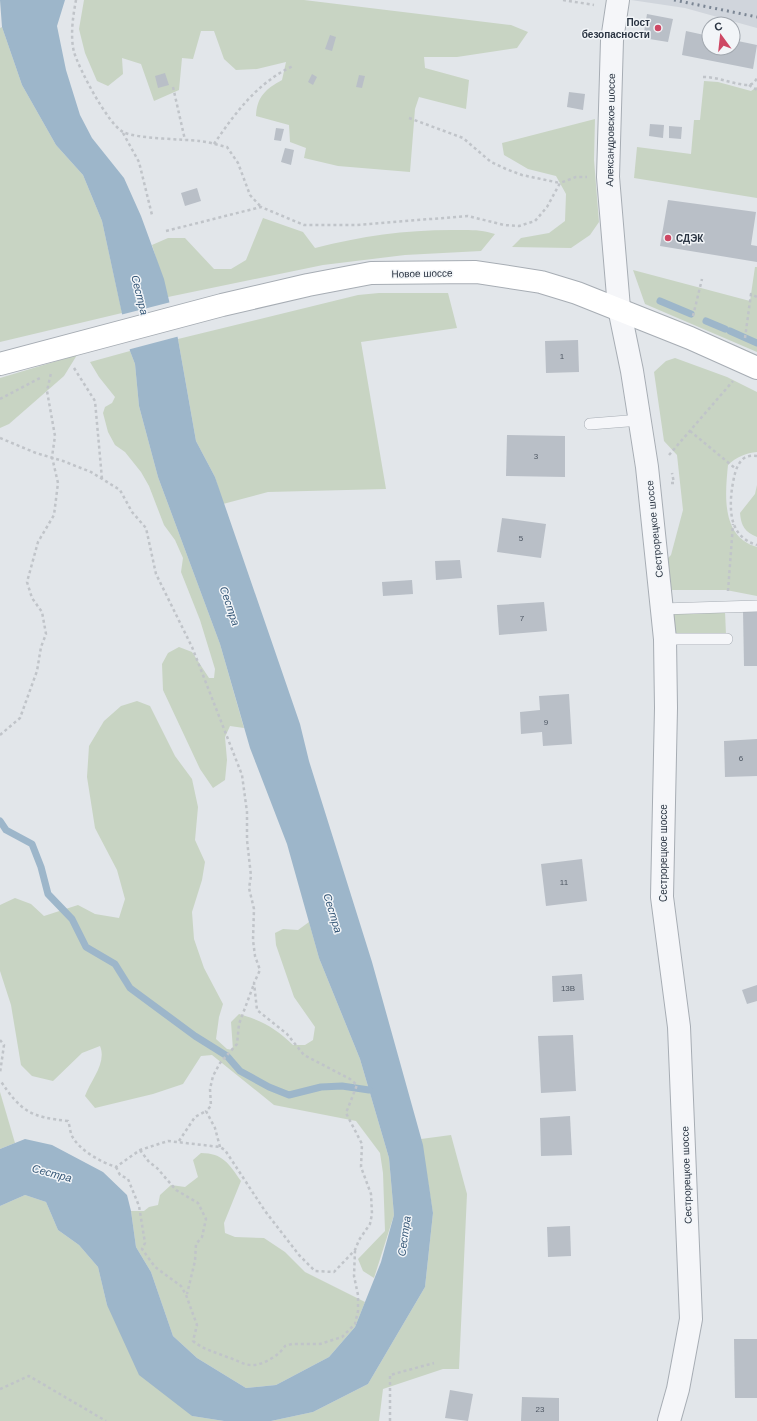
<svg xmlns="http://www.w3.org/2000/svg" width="757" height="1421" font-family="Helvetica,sans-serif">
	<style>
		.built { fill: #d0d5dc }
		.green { fill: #c8d4c3 }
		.water { fill: #9db6ca }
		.pier { fill: #e2e6ea }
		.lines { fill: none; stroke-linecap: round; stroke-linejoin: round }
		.stream { stroke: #9db6ca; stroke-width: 7 }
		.building { fill: #b9bfc7 }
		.service-casing { stroke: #a7adb4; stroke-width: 12 }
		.tertiary-casing { stroke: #a7adb4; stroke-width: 24 }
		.secondary-casing { stroke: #a7adb4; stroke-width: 24 }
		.path { stroke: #c0c4c9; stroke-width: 2.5; stroke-dasharray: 3 3; stroke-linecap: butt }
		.service { stroke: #f5f6f9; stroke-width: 11 }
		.tertiary { stroke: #f5f6f9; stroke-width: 22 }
		.secondary { stroke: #fff; stroke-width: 22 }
		.rail { stroke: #7b8694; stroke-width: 3; stroke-dasharray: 2 4; stroke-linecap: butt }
		.poi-dot { fill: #ce4864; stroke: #f2f5f8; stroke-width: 1.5 }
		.labels { text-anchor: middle; stroke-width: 3; stroke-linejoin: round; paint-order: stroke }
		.number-label { font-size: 8px; fill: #4e5763 }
		.poi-label { font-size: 10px; font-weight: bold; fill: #2a3442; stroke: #f2f5f8; text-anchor: end }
		.street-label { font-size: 10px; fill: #2a3442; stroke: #f2f5f8 }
		.water-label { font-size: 11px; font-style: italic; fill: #345676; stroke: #f2f5f8 }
	</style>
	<rect width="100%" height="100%" fill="#e2e6ea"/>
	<path class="built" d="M 631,0 L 757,0 L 757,28 L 685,8 Z"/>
	<g class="green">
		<path d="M 84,0 L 304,0 L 511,25 L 528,32 L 517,48 L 457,57 L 424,57 L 425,68 L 469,80 L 466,109 L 419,97 L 415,109 L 410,172 L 338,166 L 304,158 L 306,148 L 290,142 L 289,125 L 256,116 C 257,96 266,89 282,80 L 286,62 L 257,69 L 236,70 L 224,59 L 214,31 L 201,31 L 193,59 L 182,58 L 179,90 L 154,101 L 141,64 L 122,58 L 123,74 L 108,86 L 97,81 L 85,53 L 79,29 Z"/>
		<path d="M 2,27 L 22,85 L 56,145 L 83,175 L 102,221 L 122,313 L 0,342 L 0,28 Z"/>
		<path d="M 704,81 L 718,82 L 751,91 L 757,87 L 757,198 L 634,178 L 637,147 L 691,154 L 694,120 L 700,120 Z"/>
		<path d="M 595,119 L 594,160 L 599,222 L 590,235 L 571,248 L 512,247 L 521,238 L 549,233 L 565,221 L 566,194 L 556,176 L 528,169 L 504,155 L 502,143 Z"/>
		<path d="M 263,218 L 303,232 L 315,248 C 362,236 404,230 452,230 C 467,230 481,229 495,234 L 481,251 L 405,255 L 323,265 L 168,297 L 152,245 L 168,238 L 185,238 L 214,269 L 231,269 L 246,260 Z"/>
		<path d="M 755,267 L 757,267 L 757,352 L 645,304 L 633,270 L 750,301 Z"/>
		<path d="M 379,293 L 448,293 L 457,328 L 361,342 L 386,489 L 268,492 L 223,504 L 215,477 L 196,441 L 178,339 L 358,295 Z"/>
		<path d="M 130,351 L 135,364 L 139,406 L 158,477 L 220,644 L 244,728 L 230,726 L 225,737 L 227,760 L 225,780 L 213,788 L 200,769 L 163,690 L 162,664 L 168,653 L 179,647 L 192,652 L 209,678 L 214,678 L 215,669 L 200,620 L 181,572 L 183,558 L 175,540 L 164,525 L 149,486 L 141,472 L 125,452 L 115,445 L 108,432 L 103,413 L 105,407 L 112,403 L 115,397 L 99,377 L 90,362 Z"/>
		<path d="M 77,355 L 64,376 L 9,424 L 0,428 L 0,378 Z"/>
		<path d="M 675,358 L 727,377 L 757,392 L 757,452 C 746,453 736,457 728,465 C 725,495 721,537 757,547 L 757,596 L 726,590 L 669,590 L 666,560 L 671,555 L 683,510 L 677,455 L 664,441 L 654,372 L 666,361 Z"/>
		<path d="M 757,485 L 757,537 C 745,532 741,526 740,513 L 755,494 Z"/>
		<path d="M 725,611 L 726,635 L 669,636 L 667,613 Z"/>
		<path d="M 137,701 L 150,706 L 175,756 L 192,779 L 198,807 L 195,840 L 205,862 L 202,880 L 192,912 L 194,939 L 204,968 L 223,1004 L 219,1017 L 216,1039 L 227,1049 L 233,1050 L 231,1022 L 239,1014 C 261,1020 277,1029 293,1045 L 305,1045 L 313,1040 L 315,1027 L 294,997 L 276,945 L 275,933 L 283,929 L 298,930 L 309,922 L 319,958 L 360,1059 L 389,1158 L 394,1215 L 374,1278 L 363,1271 L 358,1259 L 385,1231 L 383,1173 L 380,1153 L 356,1121 L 274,1105 L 212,1055 L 201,1056 L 183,1084 L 153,1094 L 95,1108 L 85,1096 C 91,1080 107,1063 100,1046 L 82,1053 L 53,1081 L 32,1076 L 21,1065 L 11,1005 L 0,971 L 0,905 L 15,898 L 31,904 L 44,916 L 78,905 L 95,914 L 119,918 L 125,899 L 117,870 L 95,828 L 87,777 L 89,746 L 104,721 L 121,706 Z"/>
		<path d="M 0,1092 L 15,1143 L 0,1149 Z"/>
		<path d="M 451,1135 L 467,1194 L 459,1369 L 443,1369 L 383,1389 L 379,1421 L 271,1421 L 313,1412 L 368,1384 L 425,1287 L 433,1213 L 421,1139 Z"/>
		<path d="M 201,1153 C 223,1153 229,1164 241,1181 L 224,1223 L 225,1233 L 235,1237 L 264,1238 L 285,1252 L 305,1272 L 365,1302 L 355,1327 L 329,1357 L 276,1385 L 246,1388 L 197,1358 L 173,1336 L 151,1272 L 136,1247 L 131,1211 L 144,1211 L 149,1207 L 158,1205 L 160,1195 L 171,1185 L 185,1187 L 198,1177 L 193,1160 Z"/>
		<path d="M 25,1195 L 46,1202 L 58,1230 L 79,1245 L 98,1267 L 107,1305 L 192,1416 L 224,1421 L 0,1421 L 0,1206 Z"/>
	</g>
	<path class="water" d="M 0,0 L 65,0 L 57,26 L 66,70 L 80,115 L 92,138 L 124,178 L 141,216 L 164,279 L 178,339 L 196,441 L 215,477 L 300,724 L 309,761 L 372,962 L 423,1145 L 433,1213 L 425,1287 L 368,1384 L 313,1412 L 271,1421 L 224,1421 L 192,1416 L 139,1375 L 107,1305 L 98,1267 L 79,1245 L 58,1230 L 46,1202 L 25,1195 L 0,1206 L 0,1149 L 25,1139 L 52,1145 L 103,1172 L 127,1195 L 131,1211 L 136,1247 L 151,1272 L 173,1336 L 197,1358 L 246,1388 L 276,1385 L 329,1357 L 355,1327 L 381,1262 L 394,1215 L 389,1158 L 360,1059 L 319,958 L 287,844 L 250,748 L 220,644 L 158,477 L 139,406 L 135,364 L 130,351 L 102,221 L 83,175 L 56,145 L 22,85 L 2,27 Z"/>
	<path class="pier" d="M 171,302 L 180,336 L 127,350 L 120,315 Z"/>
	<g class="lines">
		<g class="stream">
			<path d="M 660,301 L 691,314"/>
			<path d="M 706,321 L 725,329"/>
			<path d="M 730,331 L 757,343"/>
			<path d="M 0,821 L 6,830 L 32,844 L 41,867 L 48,894 L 72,919 L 86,947 L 115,964 L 130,988 L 195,1036 L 227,1056 L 240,1071 L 269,1087 L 289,1095 L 321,1087 L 342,1086 L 369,1090"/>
		</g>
	</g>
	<g class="building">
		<path d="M 647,14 L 673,19 L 668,42 L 643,38 Z"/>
		<path d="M 686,31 L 709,36 L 709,48 L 733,48 L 733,40 L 757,45 L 753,69 L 682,55 Z"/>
		<path d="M 330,35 L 336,37 L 332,51 L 325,49 Z"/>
		<path d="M 165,73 L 169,85 L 158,88 L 155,76 Z"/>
		<path d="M 312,74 L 317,77 L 313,85 L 308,82 Z"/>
		<path d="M 359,75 L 365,76 L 362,88 L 356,87 Z"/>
		<path d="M 569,92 L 585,94 L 583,110 L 567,107 Z"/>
		<path d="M 650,124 L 664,125 L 663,138 L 649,136 Z"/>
		<path d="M 669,126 L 682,127 L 681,139 L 669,138 Z"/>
		<path d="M 276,128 L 284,129 L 281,141 L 274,140 Z"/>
		<path d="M 285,148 L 294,150 L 291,165 L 281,162 Z"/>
		<path d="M 197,188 L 201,201 L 185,206 L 181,193 Z"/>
		<path d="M 668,200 L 756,212 L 751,245 L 757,246 L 757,262 L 660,246 Z"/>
		<path d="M 578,340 L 579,372 L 546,373 L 545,341 Z"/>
		<path d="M 507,435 L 565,436 L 565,477 L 506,476 Z"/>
		<path d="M 502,518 L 546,524 L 541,558 L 497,552 Z"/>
		<path d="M 460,560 L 462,578 L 436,580 L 435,561 Z"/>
		<path d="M 412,580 L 413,594 L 383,596 L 382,582 Z"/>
		<path d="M 544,602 L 547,631 L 499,635 L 497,605 Z"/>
		<path d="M 743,610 L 757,610 L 757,666 L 744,666 Z"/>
		<path d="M 569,694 L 572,744 L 543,746 L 542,732 L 521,734 L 520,712 L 540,710 L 539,696 Z"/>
		<path d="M 757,739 L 757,776 L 725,777 L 724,741 Z"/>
		<path d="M 582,859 L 587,901 L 546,906 L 541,864 Z"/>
		<path d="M 582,974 L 584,1000 L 553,1002 L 552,976 Z"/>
		<path d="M 757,985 L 757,1001 L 747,1004 L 742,990 Z"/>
		<path d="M 573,1035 L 576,1091 L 541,1093 L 538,1036 Z"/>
		<path d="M 570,1116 L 572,1155 L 541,1156 L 540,1118 Z"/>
		<path d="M 570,1226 L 571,1256 L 548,1257 L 547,1227 Z"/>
		<path d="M 734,1339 L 757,1339 L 757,1398 L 735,1398 Z"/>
		<path d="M 450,1390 L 473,1394 L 468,1421 L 445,1418 Z"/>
		<path d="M 522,1397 L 559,1398 L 559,1421 L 521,1421 Z"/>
	</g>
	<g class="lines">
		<g class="service-casing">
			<g id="service">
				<path d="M 590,424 L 640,420"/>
				<path d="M 662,609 L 757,606"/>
				<path d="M 665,639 L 727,639"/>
			</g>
		</g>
		<g class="tertiary-casing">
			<path id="tertiary" d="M 618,0 L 612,40 L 608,177 L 619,308 L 632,371 L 647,467 L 665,639 L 666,708 L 662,897 L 679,1027 L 691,1319 L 678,1389 L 669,1421"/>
		</g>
		<g class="secondary-casing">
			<path id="secondary" d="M 0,364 L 222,305 L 308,285 L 371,273 L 476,272 L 541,282 L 577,293 L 690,338 L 757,368"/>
		</g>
		<g class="path">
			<path d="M 76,0 C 73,16 70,36 74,52 C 79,69 108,124 123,132 C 137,139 182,139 200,141 C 209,142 218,145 227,147 L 238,163 L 250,195 L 261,207"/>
			<path d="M 563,0 L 594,5"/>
			<path d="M 703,77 C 719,77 732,84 747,85 C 752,85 755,82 757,78"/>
			<path d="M 749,85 L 757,90"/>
			<path d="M 173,87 L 185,140"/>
			<path d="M 409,118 L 463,138 L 491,162 L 506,169 L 522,175 L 560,183"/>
			<path d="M 123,133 L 139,162 L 152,215"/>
			<path d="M 214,144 C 235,113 258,82 293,66"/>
			<path d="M 166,231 L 261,207 L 304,225 L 356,225 L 468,216 L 504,225 L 519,226 L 535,221 L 547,207 L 560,183 L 576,177 L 587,177"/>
			<path d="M 693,316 L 702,279"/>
			<path d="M 745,338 L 751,294 L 757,297"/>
			<path d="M 74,368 L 95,401 L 102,479"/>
			<path d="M 0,399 L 40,378"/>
			<path d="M 690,431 L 736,469"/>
			<path d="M 0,438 L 36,453 L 63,461 L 91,472 L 120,490 L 132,512 L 146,528 L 156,574 L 192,647 L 242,775 L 247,812 L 247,840 L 251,876 L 249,888 L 254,909 L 253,940 L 255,956 L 260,970 L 254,983 L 257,1010 L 287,1034 L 304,1055 L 350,1079 L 357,1085 L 346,1113 L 362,1144 L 361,1167 L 371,1194 L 372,1214 L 370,1224 L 359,1240 L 355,1250 L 334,1272 L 315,1271 L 299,1255 L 265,1211 L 225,1150 L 220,1147 L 168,1141 L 140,1150 L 116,1167 C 101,1162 80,1151 72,1136 C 70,1132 70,1126 68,1121 C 31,1117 21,1112 0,1080"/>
			<path d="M 669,455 L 733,381"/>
			<path d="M 757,456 C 753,455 745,456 742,460 C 735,467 734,478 732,488 C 729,512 730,537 757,545"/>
			<path d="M 671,483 L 674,483 L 672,473"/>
			<path d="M 728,591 L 733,524"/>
			<path d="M 0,735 L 20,718 L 37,671 L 41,647 L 46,634 L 42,612 L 32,598 L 27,582 L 38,542 L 54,515 L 58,483 L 52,457 L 55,436 L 47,391 L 51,373"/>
			<path d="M 0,1040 L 4,1045 L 0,1073"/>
			<path d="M 179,1141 L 195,1117 L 206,1111"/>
			<path d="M 220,1147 L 215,1128 L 206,1111 L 211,1106 L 210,1089 L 213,1076 L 220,1063 L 237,1044 L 239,1024 L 254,984"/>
			<path d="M 140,1150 L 149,1162 L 157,1168 L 176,1190 L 198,1203 L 206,1219 L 202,1237 L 196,1244 L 195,1261 L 187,1294"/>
			<path d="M 116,1167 L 120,1175 L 128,1179 L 139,1206 L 145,1243 L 142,1249 L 155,1267 L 181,1286 L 186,1295 L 197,1325 L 193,1341 C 204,1350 215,1352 227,1357 C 235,1359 243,1365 251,1365 C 262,1366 280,1355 285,1346 L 292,1344 L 320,1344 L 342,1337 L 355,1324 L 358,1311 L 358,1295 L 354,1276 L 355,1251"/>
			<path d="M 0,1389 L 29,1376 L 106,1421"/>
			<path d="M 390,1421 L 390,1375 L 434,1363"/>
		</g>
		<use href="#service" class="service"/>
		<use href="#tertiary" class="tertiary"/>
		<use href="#secondary" class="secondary"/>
		<path class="rail" d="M 674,0 L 757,17"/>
	</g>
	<g class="poi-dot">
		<circle cx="658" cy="28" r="4"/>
		<circle cx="668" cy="238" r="4"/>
	</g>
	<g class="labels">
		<g class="number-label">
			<text x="562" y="359">1</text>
			<text x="536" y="459">3</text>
			<text x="521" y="541">5</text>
			<text x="522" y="621">7</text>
			<text x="546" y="725">9</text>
			<text x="741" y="761">6</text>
			<text x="564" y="885">11</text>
			<text x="568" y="991">13В</text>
			<text x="540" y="1412">23</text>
		</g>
		<g class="poi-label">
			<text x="650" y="26">Пост<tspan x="650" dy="12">безопасности</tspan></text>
			<text x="676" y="242" text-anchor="start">СДЭК</text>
		</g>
		<g class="street-label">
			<text transform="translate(610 130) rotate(-89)" y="4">Александровское шоссе</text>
			<text transform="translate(422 273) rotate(-1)" y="4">Новое шоссе</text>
			<text transform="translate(654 529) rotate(-96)" y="4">Сестрорецкое шоссе</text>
			<text transform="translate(663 853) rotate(-90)" y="4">Сестрорецкое шоссе</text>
			<text transform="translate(686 1175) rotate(-92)" y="4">Сестрорецкое шоссе</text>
		</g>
		<g class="water-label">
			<text transform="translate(140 295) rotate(76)" y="4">Сестра</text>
			<text transform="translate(230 606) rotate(71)" y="4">Сестра</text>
			<text transform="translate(333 913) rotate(73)" y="4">Сестра</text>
			<text transform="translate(52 1173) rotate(15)" y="4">Сестра</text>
			<text transform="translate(404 1236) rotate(-82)" y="4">Сестра</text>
		</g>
	</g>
	<g transform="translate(721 36) rotate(345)"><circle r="19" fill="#f2f5f8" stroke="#a2a8af"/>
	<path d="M0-3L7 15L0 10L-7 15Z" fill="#ce4864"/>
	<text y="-6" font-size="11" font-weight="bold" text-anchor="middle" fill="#2a3442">С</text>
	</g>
</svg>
